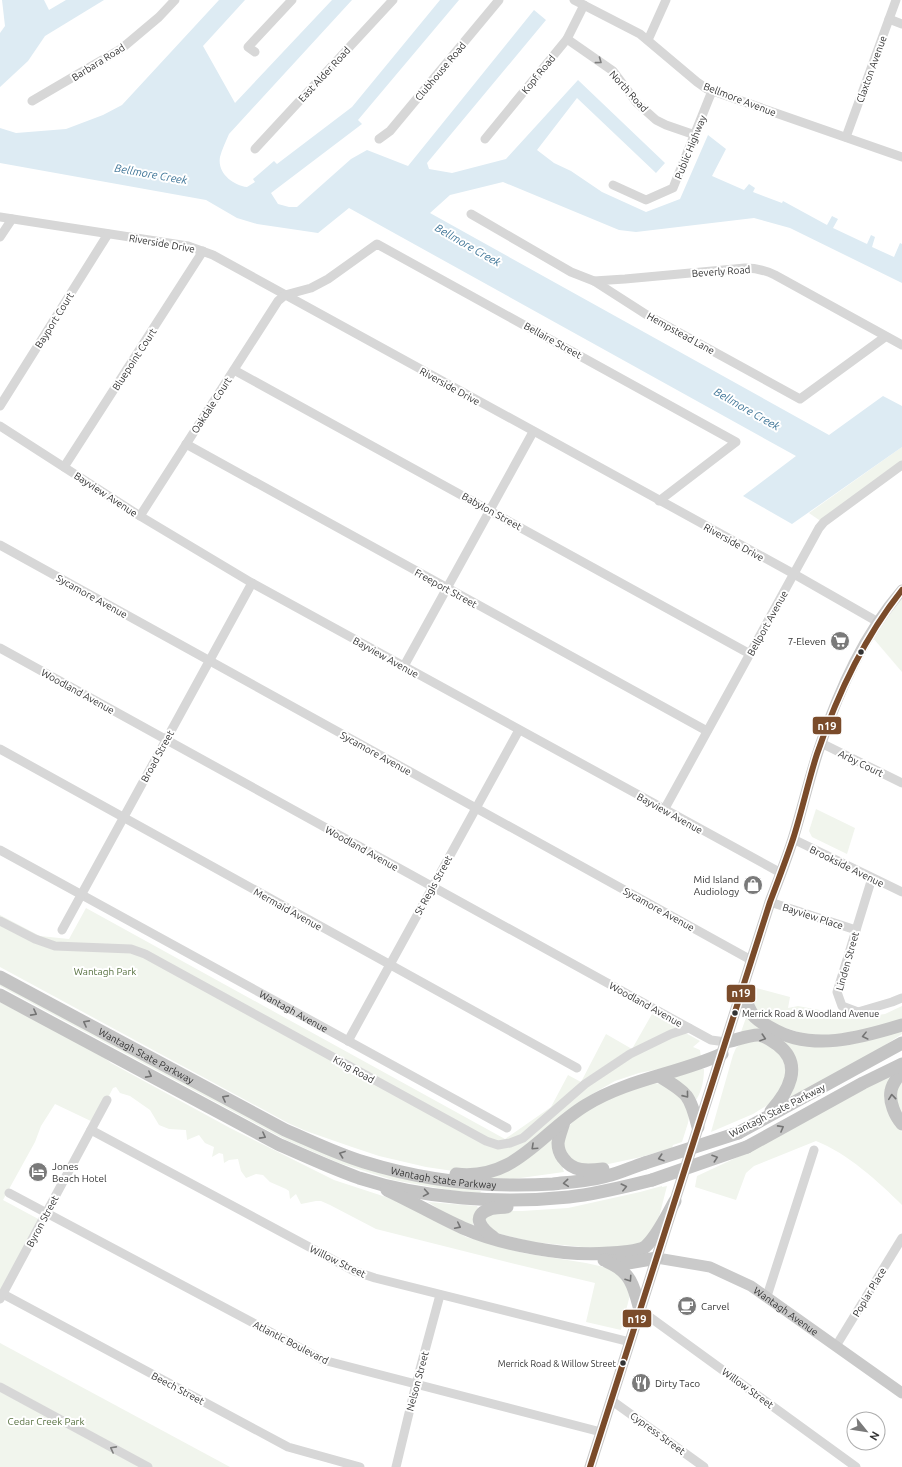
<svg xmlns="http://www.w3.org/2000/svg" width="902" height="1467" font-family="Ubuntu,sans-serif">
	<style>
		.green { fill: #f1f5ed }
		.water { fill: #ddebf3 }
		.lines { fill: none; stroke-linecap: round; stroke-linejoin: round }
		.minor { stroke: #d7d7d7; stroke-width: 9 }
		.major { stroke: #cacaca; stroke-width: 11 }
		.highway { stroke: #c4c4c4; stroke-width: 13 }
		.highway-bridge { stroke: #c4c4c4; stroke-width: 13 }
		.bus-1-casing { stroke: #fff; stroke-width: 9 }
		.bus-1 { stroke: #7a4b2a; stroke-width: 6 }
		.oneway { stroke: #7d7d7d }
		.oneway2 { stroke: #747474 }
		.bus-dot { fill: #333; stroke: #fff; stroke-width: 1.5 }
		.labels { text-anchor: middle; stroke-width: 4; stroke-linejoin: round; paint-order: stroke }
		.bus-label { font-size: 9px; fill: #333; stroke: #fff; text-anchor: start }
		.street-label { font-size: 10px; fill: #333; stroke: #fff }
		.poi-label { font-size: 10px; fill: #333; stroke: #fff; text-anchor: start }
		.park-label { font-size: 10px; fill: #56703f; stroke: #fff }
		.water-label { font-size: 11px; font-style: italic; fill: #3f7597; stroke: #fff }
		.line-badge { stroke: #fff; stroke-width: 1.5 }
		.badge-label { font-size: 11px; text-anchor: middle; font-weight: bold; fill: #fff }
	</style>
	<rect width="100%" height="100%" fill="#fff"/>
	<g class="green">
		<path d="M 902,447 L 902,464 L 822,522 L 809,513 Z"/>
		<path d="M 902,597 L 902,672 L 873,638 Z"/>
		<path d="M 816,809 L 855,828 L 847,854 L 812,837 L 809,831 Z"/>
		<path d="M 86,908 L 505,1139 L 551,1107 L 568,1075 L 581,1082 L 606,1034 L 632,1049 L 652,1014 L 700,1041 L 693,1047 L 700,1050 L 701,1059 L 693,1062 L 639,1073 L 615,1081 L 594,1093 L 575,1105 L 553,1124 L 498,1166 L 453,1171 L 426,1167 L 379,1156 L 352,1147 L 306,1131 L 288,1123 L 0,967 L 0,915 L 40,936 L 69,939 Z"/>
		<path d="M 0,982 L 240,1111 L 433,1184 L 481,1191 L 480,1193 L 455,1191 L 393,1180 L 339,1163 L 286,1140 L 0,986 Z"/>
		<path d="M 756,988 L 790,997 L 788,1008 L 798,1006 L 825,1011 L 850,1019 L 885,1014 L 902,1006 L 902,1023 L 817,1038 L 767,1022 L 754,1007 L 753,999 Z"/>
		<path d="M 0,1002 L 101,1055 L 111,1063 L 230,1128 L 334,1180 L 395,1200 L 436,1219 L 466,1237 L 523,1253 L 586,1263 L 613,1269 L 625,1281 L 630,1295 L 621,1330 L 586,1322 L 595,1283 L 515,1264 L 376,1229 L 330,1205 L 321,1201 L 316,1201 L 301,1204 L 296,1194 L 290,1199 L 289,1191 L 286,1189 L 270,1182 L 263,1175 L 256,1174 L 246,1178 L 241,1171 L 238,1159 L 229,1160 L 224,1163 L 223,1154 L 219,1153 L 212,1157 L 214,1147 L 205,1143 L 199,1135 L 187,1140 L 186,1130 L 169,1129 L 159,1125 L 150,1110 L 130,1096 L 120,1093 L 116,1087 L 113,1088 L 95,1123 L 55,1104 L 41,1126 L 35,1142 L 3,1200 L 42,1221 L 0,1299 Z"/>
		<path d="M 748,1012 L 785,1038 L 902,1029 L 902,1034 L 867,1057 L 785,1101 L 788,1049 L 741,1032 Z"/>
		<path d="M 743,1041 L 764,1041 L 783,1054 L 790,1076 L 776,1100 L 753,1114 L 711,1132 L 733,1055 L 736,1048 Z"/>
		<path d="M 699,1069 L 704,1069 C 704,1079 702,1091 696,1100 L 671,1078 Z"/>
		<path d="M 899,1070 L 892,1117 L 902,1132 L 902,1205 C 879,1182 847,1153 816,1141 L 754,1166 L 746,1173 L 736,1200 L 695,1187 L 697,1176 L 755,1149 Z"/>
		<path d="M 902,1076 L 902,1117 C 895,1102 892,1092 902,1076 Z"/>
		<path d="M 654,1083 L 669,1085 L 683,1095 L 690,1112 L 688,1123 L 682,1142 L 673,1145 L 672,1148 L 641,1157 L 590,1168 L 573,1163 L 563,1147 C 564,1142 564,1137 566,1132 C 577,1106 629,1090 654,1083 Z"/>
		<path d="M 557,1132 L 562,1166 L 564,1172 L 513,1179 L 480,1178 Z"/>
		<path d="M 662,1186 L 662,1187 L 667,1186 L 658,1221 L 641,1244 L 622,1251 L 533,1242 L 492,1232 L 484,1217 L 494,1211 L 522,1211 L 568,1208 L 640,1192 Z"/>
		<path d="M 428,1202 L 477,1206 L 478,1208 L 476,1211 L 472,1228 L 459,1222 Z"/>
		<path d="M 0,1343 L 230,1467 L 0,1467 Z"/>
	</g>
	<g class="water">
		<path d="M 2,0 L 44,0 L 49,10 L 66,0 L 104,0 L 45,36 L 28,61 L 0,87 L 0,33 L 5,26 Z"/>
		<path d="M 219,0 L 245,0 L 203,46 L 235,103 L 332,0 L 352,0 L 229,134 C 226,141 222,149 220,157 C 217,173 233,185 247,187 L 255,182 L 253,179 L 274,161 L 277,164 L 352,107 L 440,0 L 459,0 L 358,120 L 362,124 L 271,193 L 278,204 L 289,207 L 297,207 L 351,159 L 367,150 L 408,166 L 534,10 L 546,20 L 427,163 L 429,169 L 452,173 L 506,159 L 578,80 L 665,163 L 656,173 L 577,98 L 537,150 L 554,163 L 571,171 L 602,192 L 646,212 L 680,199 L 708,135 L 726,149 L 712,176 L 744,190 L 749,184 L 755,188 L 753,192 L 782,203 L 783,201 L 827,225 L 832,216 L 838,219 L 833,228 L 867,244 L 871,235 L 875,237 L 872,247 L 894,257 L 900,243 L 902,244 L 902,283 L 790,228 L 754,218 L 636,232 L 619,230 L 503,182 L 450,195 L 430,213 L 829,435 L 883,396 L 902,406 L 902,447 L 792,524 L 743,496 L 796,456 L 349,208 L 318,233 L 257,224 L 237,218 L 206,200 L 0,163 L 0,128 L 16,133 L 66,129 L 103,115 L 122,105 Z"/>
	</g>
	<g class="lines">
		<g class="minor">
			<path d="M 574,0 L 640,34 L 697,82 L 707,89 L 902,157"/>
			<path d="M 889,19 L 902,24"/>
			<path d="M 567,39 L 613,71 L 637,103 L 656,120 L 666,125 L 695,135"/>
			<path d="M 648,40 L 666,0"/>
			<path d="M 255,52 L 248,47 L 292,0"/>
			<path d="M 32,101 L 121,49 L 159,17 L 175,0"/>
			<path d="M 846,137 L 896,0"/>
			<path d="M 379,139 L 390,131 L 499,0"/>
			<path d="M 485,139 L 567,39 L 584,5"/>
			<path d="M 255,149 L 393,0"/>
			<path d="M 613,185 L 646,200 L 673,188 L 712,91"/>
			<path d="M 471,214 L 571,272 L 594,281 L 647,315 L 800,399 L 885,337"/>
			<path d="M 0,217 L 188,246 L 213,255 L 794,574 L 878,622"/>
			<path d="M 0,237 L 12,219"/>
			<path d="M 594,281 L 625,279 L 745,268 C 756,268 765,270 775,275 L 902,345"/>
			<path d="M 234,370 L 750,654"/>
			<path d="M 0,406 L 108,234"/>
			<path d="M 0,426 L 140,516 L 252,583 L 781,873"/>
			<path d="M 186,444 L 707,731"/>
			<path d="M 64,467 L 203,251"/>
			<path d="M 140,516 L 278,301 L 285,295 L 311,288 L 328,279 L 377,244 L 736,442 L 659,501"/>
			<path d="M 0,545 L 751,960"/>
			<path d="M 0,648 L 689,1028 L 711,1040 L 726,1042"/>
			<path d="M 404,666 L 533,432"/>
			<path d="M 821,743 L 902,783"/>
			<path d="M 0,749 L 577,1068"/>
			<path d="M 664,810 L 819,528 L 824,522 L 902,465"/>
			<path d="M 793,839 L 902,892"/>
			<path id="s1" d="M 0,850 L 507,1128"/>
			<path d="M 872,878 L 837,992 L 842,1006 L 858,1012 L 892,1002 L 902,998"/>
			<path d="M 770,902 L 856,930"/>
			<path d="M 0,921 L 35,939 L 55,946 L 131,949 L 145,954 L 486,1141 L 498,1145 L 510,1143 L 523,1138 L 585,1084 L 630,1054 L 671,1034 L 689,1028"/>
			<path d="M 62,930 L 252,583"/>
			<path d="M 348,1041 L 519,730"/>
			<path d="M 91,1130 L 354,1271 L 375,1278 L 630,1342"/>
			<path d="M 9,1193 L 323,1360 L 601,1432"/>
			<path d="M 3,1294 L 288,1447 L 360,1467"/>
			<path d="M 767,1296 L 814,1150"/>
			<path d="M 0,1299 L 107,1100"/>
			<path d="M 640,1310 L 856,1467"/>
			<path d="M 836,1346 L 902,1238"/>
			<path d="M 0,1387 L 148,1467"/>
			<path d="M 611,1400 L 704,1467"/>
			<path d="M 396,1467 L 416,1384 L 440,1295"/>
		</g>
		<g class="major">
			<path id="s2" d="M 657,1258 L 710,1267 L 751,1286 L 902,1393"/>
			<path d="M 590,1467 L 770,902 C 778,881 786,861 793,839 C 803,807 810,774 821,743 C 840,688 864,634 902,590"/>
		</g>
		<g class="highway">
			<path id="s3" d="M 0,977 L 285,1130 C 311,1141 337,1154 364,1162 C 425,1181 489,1188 553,1184 C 571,1182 590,1181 607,1176 C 620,1173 632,1167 645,1163"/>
			<path d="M 742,990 C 745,998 748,1008 753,1015 C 758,1021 764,1024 771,1028 C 811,1052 860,1038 902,1025"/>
			<path d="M 0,995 L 278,1144 C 305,1156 331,1168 359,1178 C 424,1199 501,1204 569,1197 C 597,1194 624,1187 652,1180"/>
			<path d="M 726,1042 C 733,1041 752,1034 759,1035 C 766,1036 772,1041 778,1045 C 804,1065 788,1092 771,1111"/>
			<path d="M 902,1071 C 898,1077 892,1083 891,1091 C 889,1102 895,1116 902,1124"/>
			<path d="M 659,1076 C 687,1093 690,1094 698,1127"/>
			<path d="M 564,1122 C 562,1129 559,1136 558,1143 C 558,1148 560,1154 563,1158 C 573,1172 587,1171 603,1169"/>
			<path d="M 738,1133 L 902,1043"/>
			<path d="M 747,1147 L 863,1083 L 902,1064"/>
			<path d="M 456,1174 C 516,1181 541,1132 586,1105 C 628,1079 678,1074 722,1054"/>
			<path d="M 387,1190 C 413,1202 438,1217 463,1228 C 502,1245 567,1257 609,1253 C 618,1253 639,1251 645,1247 C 657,1237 667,1215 675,1201"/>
			<path d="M 493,1237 C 482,1229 470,1216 490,1209 C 495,1207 502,1208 507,1207"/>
			<path d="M 604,1260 L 628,1263 L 657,1258"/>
			<path d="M 608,1262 C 631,1272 634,1287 640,1310"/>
		</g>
		<g class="highway-bridge">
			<path d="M 645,1163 L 738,1133"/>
			<path d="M 652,1180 L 747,1147"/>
		</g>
		<g class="bus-1-casing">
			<path id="bus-1" d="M 590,1467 L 770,902 C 778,881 786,860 793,839 C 802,811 808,782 817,754 C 837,695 863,639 902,590"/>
		</g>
		<use href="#bus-1" class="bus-1"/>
	</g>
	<defs><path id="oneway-chevron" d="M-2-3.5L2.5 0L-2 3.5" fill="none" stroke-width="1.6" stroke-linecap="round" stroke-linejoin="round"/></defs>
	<g class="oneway">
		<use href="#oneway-chevron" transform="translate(599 61) rotate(36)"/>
		<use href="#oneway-chevron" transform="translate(113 1449) rotate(-152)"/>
	</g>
	<g class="oneway2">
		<use href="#oneway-chevron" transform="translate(34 1013) rotate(28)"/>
		<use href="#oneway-chevron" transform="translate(86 1023) rotate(-152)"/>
		<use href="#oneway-chevron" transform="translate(865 1036) rotate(166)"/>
		<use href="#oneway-chevron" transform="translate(763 1038) rotate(18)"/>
		<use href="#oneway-chevron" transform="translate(149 1075) rotate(28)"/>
		<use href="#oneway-chevron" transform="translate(686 1095) rotate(51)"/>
		<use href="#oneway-chevron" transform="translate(892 1097) rotate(-96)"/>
		<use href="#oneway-chevron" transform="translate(225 1098) rotate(-152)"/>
		<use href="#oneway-chevron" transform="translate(781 1128) rotate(-29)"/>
		<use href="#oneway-chevron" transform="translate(263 1136) rotate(28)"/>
		<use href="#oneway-chevron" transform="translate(534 1147) rotate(137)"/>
		<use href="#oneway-chevron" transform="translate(342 1154) rotate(-160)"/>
		<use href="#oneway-chevron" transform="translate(661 1158) rotate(162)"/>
		<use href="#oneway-chevron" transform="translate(715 1158) rotate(-19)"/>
		<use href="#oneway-chevron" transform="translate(566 1183) rotate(175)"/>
		<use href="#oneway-chevron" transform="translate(624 1187) rotate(-14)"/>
		<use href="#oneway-chevron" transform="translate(426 1193) rotate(10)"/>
		<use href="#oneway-chevron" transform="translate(458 1226) rotate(26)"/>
		<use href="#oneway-chevron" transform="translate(629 1279) rotate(56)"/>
	</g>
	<defs>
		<g id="supermarket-disc" transform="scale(1)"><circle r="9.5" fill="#7a7a7a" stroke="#fff"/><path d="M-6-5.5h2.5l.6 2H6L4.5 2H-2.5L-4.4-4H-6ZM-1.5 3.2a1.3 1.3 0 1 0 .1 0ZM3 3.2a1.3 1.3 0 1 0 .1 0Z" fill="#fff"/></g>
		<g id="shop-disc" transform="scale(1)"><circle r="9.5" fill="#7a7a7a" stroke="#fff"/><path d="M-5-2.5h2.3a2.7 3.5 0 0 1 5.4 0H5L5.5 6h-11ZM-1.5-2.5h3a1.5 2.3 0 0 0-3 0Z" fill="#fff"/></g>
		<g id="hotel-disc" transform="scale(1)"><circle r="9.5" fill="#7a7a7a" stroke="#fff"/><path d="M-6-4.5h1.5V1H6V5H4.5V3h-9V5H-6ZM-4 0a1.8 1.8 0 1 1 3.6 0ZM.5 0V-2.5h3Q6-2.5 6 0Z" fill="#fff"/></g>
		<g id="cafe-disc" transform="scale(1)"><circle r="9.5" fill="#7a7a7a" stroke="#fff"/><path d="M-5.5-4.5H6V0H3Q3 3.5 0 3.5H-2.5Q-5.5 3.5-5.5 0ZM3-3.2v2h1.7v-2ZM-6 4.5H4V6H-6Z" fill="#fff"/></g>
		<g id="restaurant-disc" transform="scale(1)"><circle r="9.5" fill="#7a7a7a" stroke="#fff"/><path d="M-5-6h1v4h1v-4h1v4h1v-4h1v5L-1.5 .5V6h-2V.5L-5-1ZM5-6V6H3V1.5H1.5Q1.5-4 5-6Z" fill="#fff"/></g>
	</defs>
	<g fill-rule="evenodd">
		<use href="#supermarket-disc" x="840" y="641"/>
		<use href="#shop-disc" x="753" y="885"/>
		<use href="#hotel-disc" x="38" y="1172"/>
		<use href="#cafe-disc" x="687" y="1306"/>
		<use href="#restaurant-disc" x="641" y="1383"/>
	</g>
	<g class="bus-dot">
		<circle cx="861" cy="652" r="3.5"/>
		<circle cx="735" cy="1013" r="3.5"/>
		<circle cx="623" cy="1363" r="3.5"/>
	</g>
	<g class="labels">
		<g class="bus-label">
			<text x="742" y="1017">Merrick Road &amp; Woodland Avenue</text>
			<text x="616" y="1367" text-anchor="end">Merrick Road &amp; Willow Street</text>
		</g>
		<g class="street-label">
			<text transform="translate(98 62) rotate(-32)" y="4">Barbara Road</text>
			<text transform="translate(871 69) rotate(-70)" y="4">Claxton Avenue</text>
			<text transform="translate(440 71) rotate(-50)" y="4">Clubhouse Road</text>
			<text transform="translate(324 74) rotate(-47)" y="4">East Alder Road</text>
			<text transform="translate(538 74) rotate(-51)" y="4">Kopf Road</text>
			<text transform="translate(629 91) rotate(48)" y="4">North Road</text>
			<text transform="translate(740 99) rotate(21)" y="4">Bellmore Avenue</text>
			<text transform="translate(690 147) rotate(-68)" y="4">Public Highway</text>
			<text transform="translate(162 243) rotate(10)" y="4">Riverside Drive</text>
			<text transform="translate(721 271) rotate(-4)" y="4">Beverly Road</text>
			<text transform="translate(54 320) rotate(-58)" y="4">Bayport Court</text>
			<text transform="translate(681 333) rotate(29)" y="4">Hempstead Lane</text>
			<text transform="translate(553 340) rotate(29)" y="4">Bellaire Street</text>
			<text transform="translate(134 359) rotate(-57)" y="4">Bluepoint Court</text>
			<text transform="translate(450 386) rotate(29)" y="4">Riverside Drive</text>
			<text transform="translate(211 405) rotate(-57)" y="4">Oakdale Court</text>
			<text transform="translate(106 494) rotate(33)" y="4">Bayview Avenue</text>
			<text transform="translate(492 511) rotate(29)" y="4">Babylon Street</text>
			<text transform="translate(734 542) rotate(29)" y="4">Riverside Drive</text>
			<text transform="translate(446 588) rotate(29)" y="4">Freeport Street</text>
			<text transform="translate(92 596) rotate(29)" y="4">Sycamore Avenue</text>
			<text transform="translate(767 623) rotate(-61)" y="4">Bellport Avenue</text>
			<text transform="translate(386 657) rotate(29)" y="4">Bayview Avenue</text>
			<text transform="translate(78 691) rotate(29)" y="4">Woodland Avenue</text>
			<text transform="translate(376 753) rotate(29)" y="4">Sycamore Avenue</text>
			<text transform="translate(157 756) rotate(-61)" y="4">Broad Street</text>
			<text transform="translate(861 763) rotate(26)" y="4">Arby Court</text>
			<text transform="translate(670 813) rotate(29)" y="4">Bayview Avenue</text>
			<text transform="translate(362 848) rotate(29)" y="4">Woodland Avenue</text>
			<text transform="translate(847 866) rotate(26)" y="4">Brookside Avenue</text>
			<text transform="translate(433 885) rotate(-61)" y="4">St Regis Street</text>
			<text transform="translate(288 909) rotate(29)" y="4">Mermaid Avenue</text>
			<text transform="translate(659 909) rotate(29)" y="4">Sycamore Avenue</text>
			<text transform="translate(813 916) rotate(18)" y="4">Bayview Place</text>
			<text transform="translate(847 961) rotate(-74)" y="4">Linden Street</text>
			<text transform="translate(646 1004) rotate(29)" y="4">Woodland Avenue</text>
			<text dy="4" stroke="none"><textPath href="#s1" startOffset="335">Wantagh Avenue</textPath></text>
			<text dy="4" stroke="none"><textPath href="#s3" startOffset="166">Wantagh State Parkway</textPath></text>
			<text transform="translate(354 1069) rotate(29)" y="4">King Road</text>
			<text transform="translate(777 1110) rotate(-27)" y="4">Wantagh State Parkway</text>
			<text dy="4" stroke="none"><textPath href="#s3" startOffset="490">Wantagh State Parkway</textPath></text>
			<text transform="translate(42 1221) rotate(-62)" y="4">Byron Street</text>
			<text transform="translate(338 1261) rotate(26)" y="4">Willow Street</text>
			<text transform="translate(869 1292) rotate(-59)" y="4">Poplar Place</text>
			<text dy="4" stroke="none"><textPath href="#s2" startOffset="142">Wantagh Avenue</textPath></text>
			<text transform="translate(291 1342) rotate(27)" y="4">Atlantic Boulevard</text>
			<text transform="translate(417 1381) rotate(-75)" y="4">Nelson Street</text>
			<text transform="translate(178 1388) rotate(28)" y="4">Beech Street</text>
			<text transform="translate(748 1388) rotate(36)" y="4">Willow Street</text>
			<text transform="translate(658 1433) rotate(36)" y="4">Cypress Street</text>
		</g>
		<g class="poi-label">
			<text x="826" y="645" text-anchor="end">7-Eleven</text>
			<text x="739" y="883" text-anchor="end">Mid Island<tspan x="739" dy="12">Audiology</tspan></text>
			<text x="52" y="1170">Jones<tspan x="52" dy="12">Beach Hotel</tspan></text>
			<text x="701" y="1310">Carvel</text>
			<text x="655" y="1387">Dirty Taco</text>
		</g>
		<g class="park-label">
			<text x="105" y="975">Wantagh Park</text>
			<text x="46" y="1425">Cedar Creek Park</text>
		</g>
		<g class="water-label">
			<text transform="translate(151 174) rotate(10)" y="4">Bellmore Creek</text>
			<text transform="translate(468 245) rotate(30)" y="4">Bellmore Creek</text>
			<text transform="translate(747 409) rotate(30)" y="4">Bellmore Creek</text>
		</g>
	</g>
	<g class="line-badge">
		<rect x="812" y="716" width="30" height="19" rx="4" fill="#7a4b2a"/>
		<rect x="726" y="984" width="30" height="19" rx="4" fill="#7a4b2a"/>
		<rect x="622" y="1309" width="30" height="19" rx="4" fill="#7a4b2a"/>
	</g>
	<g class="badge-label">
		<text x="827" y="730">n19</text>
		<text x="741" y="997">n19</text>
		<text x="637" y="1323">n19</text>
	</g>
	<g transform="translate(866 1431) rotate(120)"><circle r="19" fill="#ffffff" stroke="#adadad"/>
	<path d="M0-3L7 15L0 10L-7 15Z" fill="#7a7a7a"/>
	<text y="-6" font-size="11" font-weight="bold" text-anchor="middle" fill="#333333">N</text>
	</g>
</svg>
